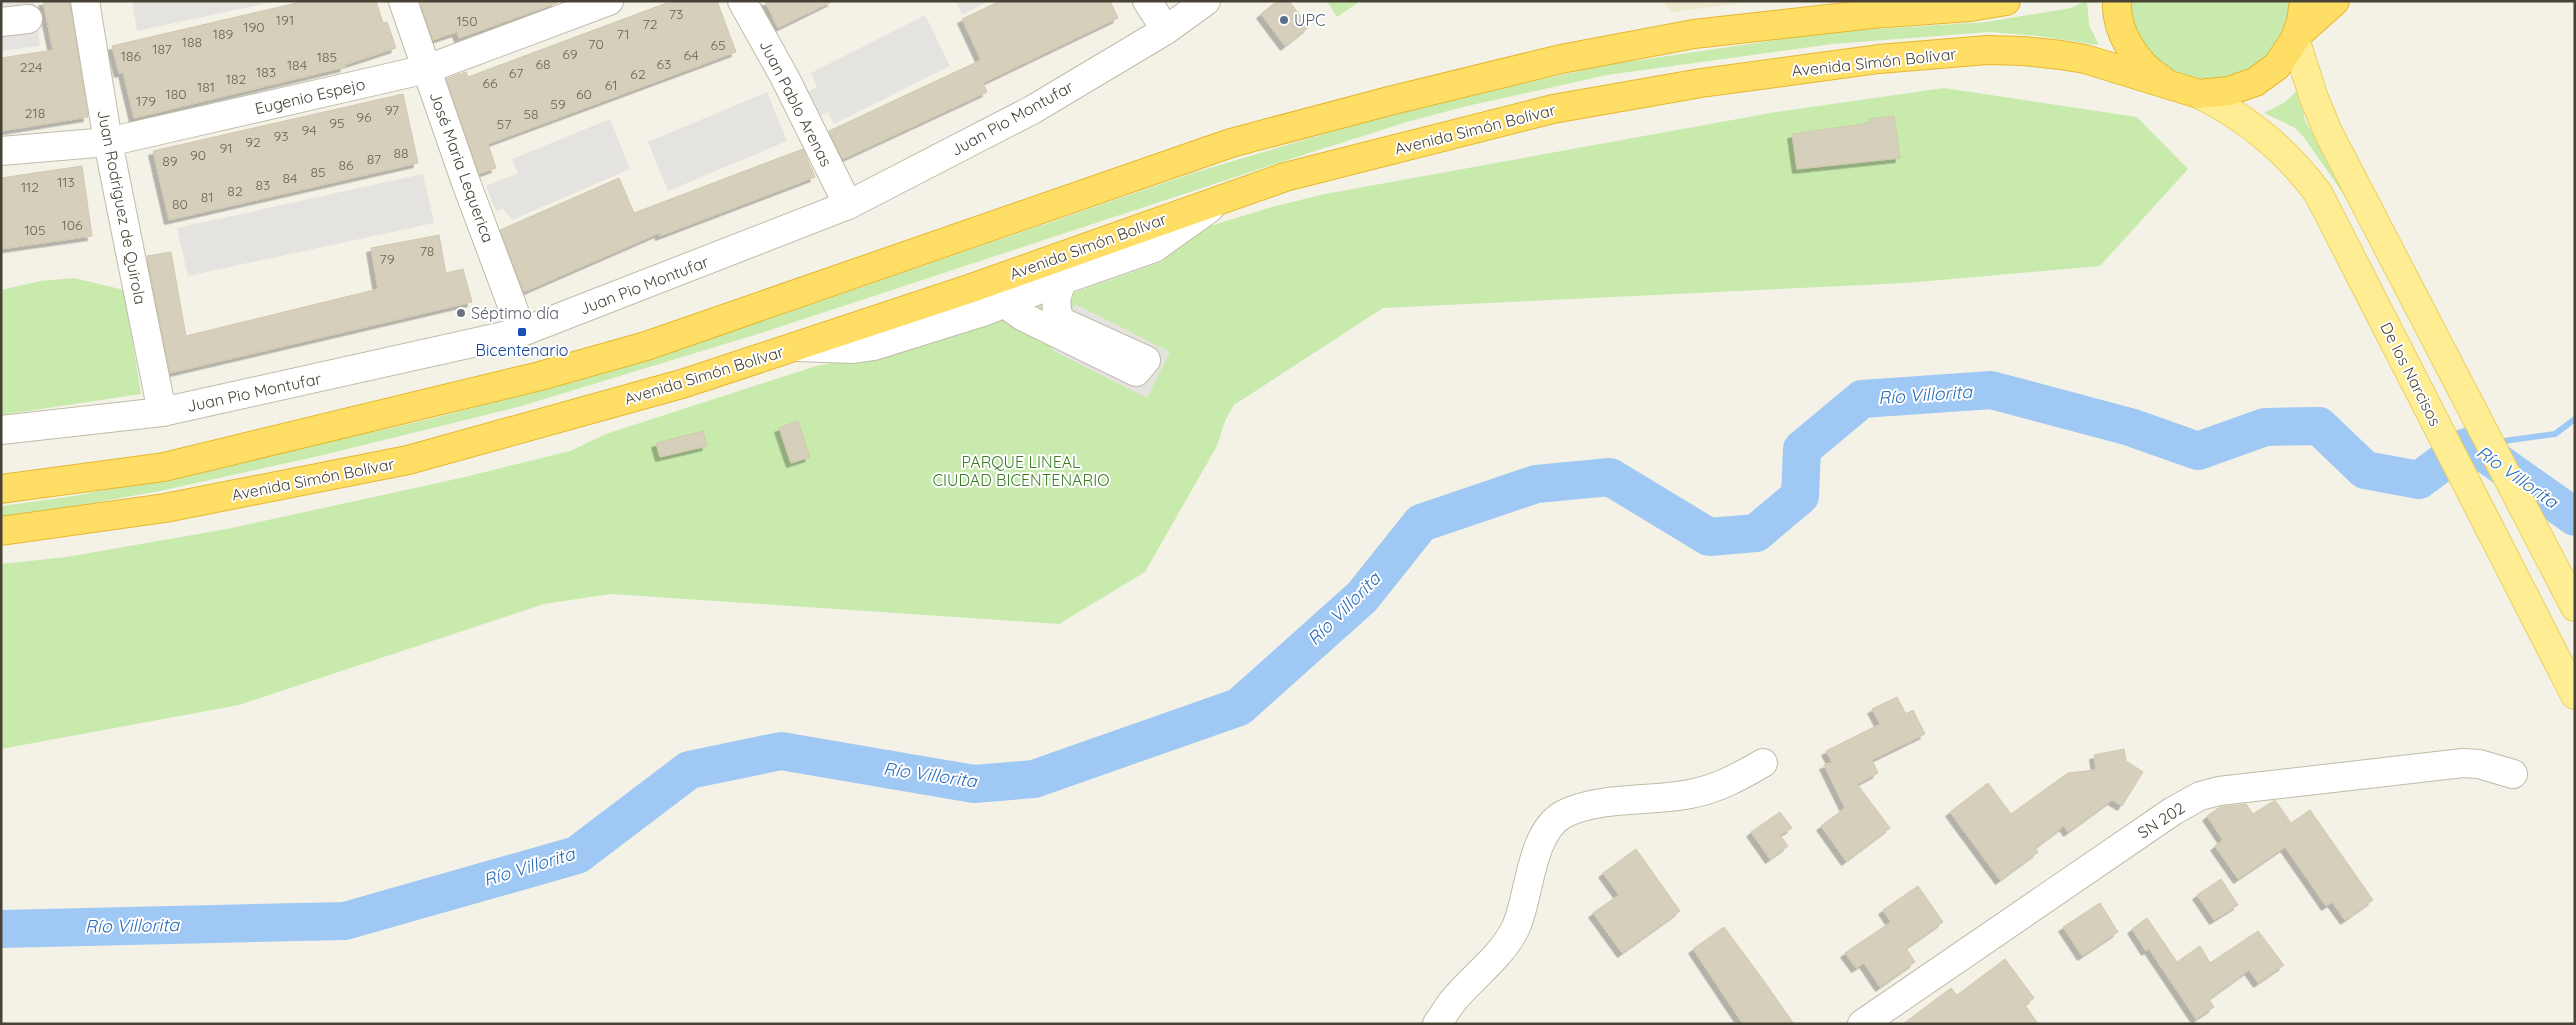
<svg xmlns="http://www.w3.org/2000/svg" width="2576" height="1025" font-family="Quicksand,sans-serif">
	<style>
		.education { fill: #eee9cf }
		.green { fill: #c8ebad }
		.parking { fill: #e5e3df }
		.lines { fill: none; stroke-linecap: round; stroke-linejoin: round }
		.stream { stroke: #9fc8f4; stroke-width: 6 }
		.river { stroke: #9fc8f4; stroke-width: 38 }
		.building { fill: #d6cfbb; stroke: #d1c8ae; filter: url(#shadow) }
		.minor-casing { stroke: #c0bba8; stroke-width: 30 }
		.major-casing { stroke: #ead05f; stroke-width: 30 }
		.highway-casing { stroke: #e5b72f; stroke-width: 30 }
		.minor { stroke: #fff; stroke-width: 28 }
		.major { stroke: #ffed94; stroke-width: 28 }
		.highway { stroke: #ffde66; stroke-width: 28 }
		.service-dot { fill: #5c6f8a; stroke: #fff; stroke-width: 2 }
		.worship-dot { fill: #6b7280; stroke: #fff; stroke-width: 2 }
		.transit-dot { fill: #1a4fb4; stroke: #fff; stroke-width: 2 }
		.labels { text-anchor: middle; stroke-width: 4; stroke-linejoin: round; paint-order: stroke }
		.number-label { font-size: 14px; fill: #6b6556 }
		.service-label { font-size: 16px; fill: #4e5e75; stroke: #fff; text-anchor: start }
		.street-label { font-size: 16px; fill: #474235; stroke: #fff }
		.worship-label { font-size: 16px; fill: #5b616d; stroke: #fff; text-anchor: start }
		.transit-label { font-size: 16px; fill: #164399; stroke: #fff }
		.park-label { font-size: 16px; fill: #3c7c25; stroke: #fff }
		.water-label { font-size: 18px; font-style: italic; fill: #286bb9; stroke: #fff }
	</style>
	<defs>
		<filter id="shadow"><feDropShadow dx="-4.5" dy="4.5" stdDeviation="0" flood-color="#0004"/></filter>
	</defs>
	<rect width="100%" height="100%" fill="#f4f2e6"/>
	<path class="education" d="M 1661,1 L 1760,1 L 1672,12 Z"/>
	<g class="green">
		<path d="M 1327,1 L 1359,1 L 1359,2 L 1337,17 Z"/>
		<path d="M 2085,1 L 2087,1 L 2089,25 L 2099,45 L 2038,36 L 1990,32 L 1832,44 L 1607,75 L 1467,106 L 1407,122 L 1284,161 L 761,333 L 518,407 L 319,456 L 160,491 L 1,519 L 1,506 L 74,496 L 227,466 L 320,442 L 383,430 L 442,416 L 577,381 L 760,322 L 1193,173 L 1405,110 L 1606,65 L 1831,32 L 1986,22 L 2071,8 Z"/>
		<path d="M 2128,1 L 2298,1 L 2288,42 L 2246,79 L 2191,82 L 2165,70 L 2145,50 L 2132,26 Z"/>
		<path d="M 1944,88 L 2137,117 L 2188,169 L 2100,266 L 1906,283 L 1383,308 L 1234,405 L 1225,421 L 1217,446 L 1145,572 L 1059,624 L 611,594 L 544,604 L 239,705 L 1,749 L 1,564 L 66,557 L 227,529 L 465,477 L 570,451 L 606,434 L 816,366 L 908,351 L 1161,262 L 1203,228 L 1272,207 L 1325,194 L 1776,112 Z"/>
		<path d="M 2299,89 L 2305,121 L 2350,194 L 2346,198 L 2303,136 L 2295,128 L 2264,113 L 2285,102 Z"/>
		<path d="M 74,278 L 124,290 L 141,394 L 1,415 L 1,290 L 40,281 Z"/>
	</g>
	<g class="parking">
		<path d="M 1,1 L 34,1 L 40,46 L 1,51 Z"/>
		<path d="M 132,1 L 277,1 L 137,31 Z"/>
		<path d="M 956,1 L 989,1 L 962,15 Z"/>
		<path d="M 925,15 L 950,66 L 834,124 L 828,112 L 815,118 L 803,94 L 817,87 L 811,73 Z"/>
		<path d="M 767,92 L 787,141 L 668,191 L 648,142 Z"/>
		<path d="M 610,119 L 630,169 L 512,220 L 503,209 L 496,211 L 486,186 L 518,173 L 512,159 Z"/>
		<path d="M 423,174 L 434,223 L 188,276 L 177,228 Z"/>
		<path d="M 1075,304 L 1170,352 L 1147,398 L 1052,350 Z"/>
	</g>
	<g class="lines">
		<path class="stream" d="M 2496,442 L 2555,434 L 2575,419"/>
		<path class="river" d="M 1,929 L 345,921 L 577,855 L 689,770 L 781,751 L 974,784 L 1034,779 L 1239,707 L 1362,597 L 1421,523 L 1536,484 L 1610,477 L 1709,537 L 1756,533 L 1800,496 L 1802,449 L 1862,399 L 1991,390 L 2130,427 L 2198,451 L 2265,427 L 2319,426 L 2365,470 L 2419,480 L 2461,449 L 2473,445 L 2575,517"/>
	</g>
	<g class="building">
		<path d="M 43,1 L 70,1 L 88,117 L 1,131 L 1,58 L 53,50 Z"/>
		<path d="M 305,1 L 376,1 L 383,23 L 387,22 L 396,48 L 344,65 L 345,67 L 134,118 L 123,72 L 119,73 L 112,46 Z"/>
		<path d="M 420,1 L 556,1 L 557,3 L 459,38 L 457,32 L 433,40 Z"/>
		<path d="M 672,1 L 717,1 L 736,52 L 488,144 L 496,168 L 479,174 L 446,79 L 466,72 L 468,77 Z"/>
		<path d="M 765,1 L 833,1 L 778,28 Z"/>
		<path d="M 1000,1 L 1110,1 L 1118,18 L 983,83 L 987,92 L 843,159 L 829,131 L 981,60 L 962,19 Z"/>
		<path d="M 1277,1 L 1289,1 L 1309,27 L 1285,46 L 1261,14 Z"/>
		<path d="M 403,94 L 418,163 L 169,220 L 153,151 Z"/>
		<path d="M 1894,116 L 1900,158 L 1797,169 L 1792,134 L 1870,123 L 1869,119 Z"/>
		<path d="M 803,149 L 815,177 L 660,236 L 659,233 L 524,292 L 500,230 L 619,178 L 634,213 Z"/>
		<path d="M 82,166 L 92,236 L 1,249 L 1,178 Z"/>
		<path d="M 439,235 L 446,273 L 463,269 L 472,302 L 170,373 L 147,256 L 171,252 L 186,336 L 378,289 L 371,248 Z"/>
		<path d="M 798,421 L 810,457 L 791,463 L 779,428 Z"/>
		<path d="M 703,431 L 707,446 L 660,457 L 656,443 Z"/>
		<path d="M 1897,697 L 1906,714 L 1913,710 L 1925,734 L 1872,760 L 1878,773 L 1857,784 L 1890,828 L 1846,861 L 1821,826 L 1845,808 L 1824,765 L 1832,762 L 1826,751 L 1880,724 L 1872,709 Z"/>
		<path d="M 2124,749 L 2126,761 L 2143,772 L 2122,806 L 2112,800 L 2068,832 L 2064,826 L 2035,848 L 2038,852 L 2000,880 L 1950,812 L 1988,783 L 2011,814 L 2068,773 L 2096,770 L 2094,755 Z"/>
		<path d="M 2275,800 L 2291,823 L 2310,810 L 2373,900 L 2345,920 L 2332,902 L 2326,906 L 2285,847 L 2238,879 L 2215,846 L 2223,840 L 2207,816 L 2220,807 L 2246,804 L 2253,814 Z"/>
		<path d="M 1780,812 L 1792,828 L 1780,835 L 1788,846 L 1770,859 L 1751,832 Z"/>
		<path d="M 1636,849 L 1680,911 L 1622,953 L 1593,913 L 1619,895 L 1603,873 Z"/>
		<path d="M 2221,879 L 2238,905 L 2214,920 L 2197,895 Z"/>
		<path d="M 1918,886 L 1943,922 L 1906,948 L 1915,962 L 1880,987 L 1864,963 L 1856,968 L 1845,953 L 1891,922 L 1883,910 Z"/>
		<path d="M 2100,903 L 2118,932 L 2082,956 L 2063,927 Z"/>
		<path d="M 2147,918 L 2177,962 L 2200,946 L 2210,963 L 2258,931 L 2284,965 L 2258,983 L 2249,970 L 2209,999 L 2214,1007 L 2196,1019 L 2149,949 L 2146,951 L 2132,929 Z"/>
		<path d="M 1724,927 L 1761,977 L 1794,1024 L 1743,1024 L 1693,949 Z"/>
		<path d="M 2005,959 L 2034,998 L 2025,1005 L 2038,1024 L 1903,1024 L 1951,988 L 1957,995 Z"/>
	</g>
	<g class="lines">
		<g class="minor-casing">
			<g id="minor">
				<path d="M 85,1 L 108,142 L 162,412"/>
				<path d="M 403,1 L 465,180 L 522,332"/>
				<path d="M 742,1 L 784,76 L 848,205"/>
				<path d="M 1147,1 L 1166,30"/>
				<path d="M 1,22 L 28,19"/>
				<path d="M 1,151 L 108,142 L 427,69 L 609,1"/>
				<path d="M 1004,303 L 1022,316 L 1136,372 L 1146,360 L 1060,321 C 1054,304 1056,295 1063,280"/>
				<path d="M 797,347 L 853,349 L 874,346 L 983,312 L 1063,280 L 1154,248 L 1210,208"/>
				<path d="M 1,430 L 162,412 L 522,332 L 848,205 L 1032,110 L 1166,30 L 1206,1"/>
				<path d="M 1437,1024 C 1442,1017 1447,1009 1452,1002 C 1473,976 1502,957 1516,927 C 1530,896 1530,832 1564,814 C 1599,796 1651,802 1690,794 C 1717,789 1739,777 1763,763"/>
				<path d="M 1862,1024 L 2173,811 L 2200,796 L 2219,791 L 2463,763 L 2479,764 L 2513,774"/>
			</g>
		</g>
		<g class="major-casing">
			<g id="major">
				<path d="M 2295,39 L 2314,98 L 2328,132 L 2575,607"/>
				<path d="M 2199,94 C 2248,119 2285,149 2318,193 L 2575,695"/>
			</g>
		</g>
		<g class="highway-casing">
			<g id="highway">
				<path d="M 2117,1 C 2115,31 2136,64 2161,79"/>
				<path d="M 2296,36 L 2335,1"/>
				<path d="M 1,489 L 164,467 L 540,376 L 646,346 L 1231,143 L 1389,101 L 1561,59 L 1694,34 L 1872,14 L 1970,7 L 2006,1"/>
				<path d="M 1,531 L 165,508 L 408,460 L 685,383 L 966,290 L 1285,177 L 1553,109 L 1701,83 L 1879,59 L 1987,50 L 2024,51 L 2061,55 L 2085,59 L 2199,94 L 2229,91 L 2255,82 L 2277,66 L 2295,39 L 2301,22 L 2304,1"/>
			</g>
		</g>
		<use href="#minor" class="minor"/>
		<use href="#major" class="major"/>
		<use href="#highway" class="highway"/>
	</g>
	<circle class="service-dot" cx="1284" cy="20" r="5"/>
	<circle class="worship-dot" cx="461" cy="313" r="5"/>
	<rect class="transit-dot" x="517" y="327" width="10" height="10" rx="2.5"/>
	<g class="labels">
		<g class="number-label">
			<text x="676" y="19">73</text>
			<text x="285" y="25">191</text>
			<text x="467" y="26">150</text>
			<text x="650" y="29">72</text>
			<text x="254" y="32">190</text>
			<text x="223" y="39">189</text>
			<text x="623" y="39">71</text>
			<text x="192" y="47">188</text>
			<text x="596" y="49">70</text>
			<text x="718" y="50">65</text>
			<text x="162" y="54">187</text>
			<text x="570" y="59">69</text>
			<text x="691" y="60">64</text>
			<text x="131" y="61">186</text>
			<text x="327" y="62">185</text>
			<text x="543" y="69">68</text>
			<text x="664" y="69">63</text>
			<text x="297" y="70">184</text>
			<text x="31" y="72">224</text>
			<text x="266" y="77">183</text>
			<text x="516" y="78">67</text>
			<text x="638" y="79">62</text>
			<text x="236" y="84">182</text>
			<text x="490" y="88">66</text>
			<text x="611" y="90">61</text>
			<text x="206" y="92">181</text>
			<text x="176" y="99">180</text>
			<text x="584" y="99">60</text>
			<text x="146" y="106">179</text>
			<text x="558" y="109">59</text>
			<text x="392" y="115">97</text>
			<text x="35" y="118">218</text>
			<text x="531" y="119">58</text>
			<text x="364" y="122">96</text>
			<text x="337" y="128">95</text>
			<text x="504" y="129">57</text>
			<text x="309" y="135">94</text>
			<text x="281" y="141">93</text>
			<text x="253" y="147">92</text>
			<text x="226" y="153">91</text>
			<text x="401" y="158">88</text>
			<text x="198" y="160">90</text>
			<text x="374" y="164">87</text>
			<text x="170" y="166">89</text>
			<text x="346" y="170">86</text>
			<text x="318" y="177">85</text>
			<text x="290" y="183">84</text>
			<text x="66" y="187">113</text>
			<text x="263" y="190">83</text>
			<text x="30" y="192">112</text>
			<text x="235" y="196">82</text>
			<text x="207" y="202">81</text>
			<text x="180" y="209">80</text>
			<text x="72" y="230">106</text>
			<text x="35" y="235">105</text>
			<text x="427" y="256">78</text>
			<text x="387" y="264">79</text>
		</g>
		<g class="service-label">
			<text x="1294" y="26">UPC</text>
		</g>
		<g class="street-label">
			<text transform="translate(1874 62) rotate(-6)" y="6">Avenida Simón Bolívar</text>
			<text transform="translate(310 96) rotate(-13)" y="6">Eugenio Espejo</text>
			<text transform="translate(796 103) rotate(63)" y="6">Juan Pablo Arenas</text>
			<text transform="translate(1012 118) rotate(-29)" y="6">Juan Pio Montufar</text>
			<text transform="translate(1475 129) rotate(-14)" y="6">Avenida Simón Bolívar</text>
			<text transform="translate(462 167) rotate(70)" y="6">José Maria Lequerica</text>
			<text transform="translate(122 207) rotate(79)" y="6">Juan Rodriguez de Quirola</text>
			<text transform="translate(1088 246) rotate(-20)" y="6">Avenida Simón Bolívar</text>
			<text transform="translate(644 285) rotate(-21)" y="6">Juan Pio Montufar</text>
			<text transform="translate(2411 374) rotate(63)" y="6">De los Narcisos</text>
			<text transform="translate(704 375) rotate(-17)" y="6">Avenida Simón Bolívar</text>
			<text transform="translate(254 392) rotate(-12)" y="6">Juan Pio Montufar</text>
			<text transform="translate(313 479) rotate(-11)" y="6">Avenida Simón Bolívar</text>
			<text transform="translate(2161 820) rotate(-33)" y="6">SN 202</text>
		</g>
		<g class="worship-label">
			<text x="471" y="319">Séptimo día</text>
		</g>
		<g class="transit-label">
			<text x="522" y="356">Bicentenario</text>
		</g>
		<g class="park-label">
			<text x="1021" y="468">PARQUE LINEAL<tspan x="1021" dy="18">CIUDAD BICENTENARIO</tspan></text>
		</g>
		<g class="water-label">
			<text transform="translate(1925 395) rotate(-4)" y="6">Río Villorita</text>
			<text transform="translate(2517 477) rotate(35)" y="6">Río Villorita</text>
			<text transform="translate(1344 609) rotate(-45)" y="6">Río Villorita</text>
			<text transform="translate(930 775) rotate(8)" y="6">Río Villorita</text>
			<text transform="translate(529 867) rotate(-17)" y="6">Río Villorita</text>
			<text transform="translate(132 926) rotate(-1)" y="6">Río Villorita</text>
		</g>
	</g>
	<rect width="2576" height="1025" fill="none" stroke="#474235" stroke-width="5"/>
</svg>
